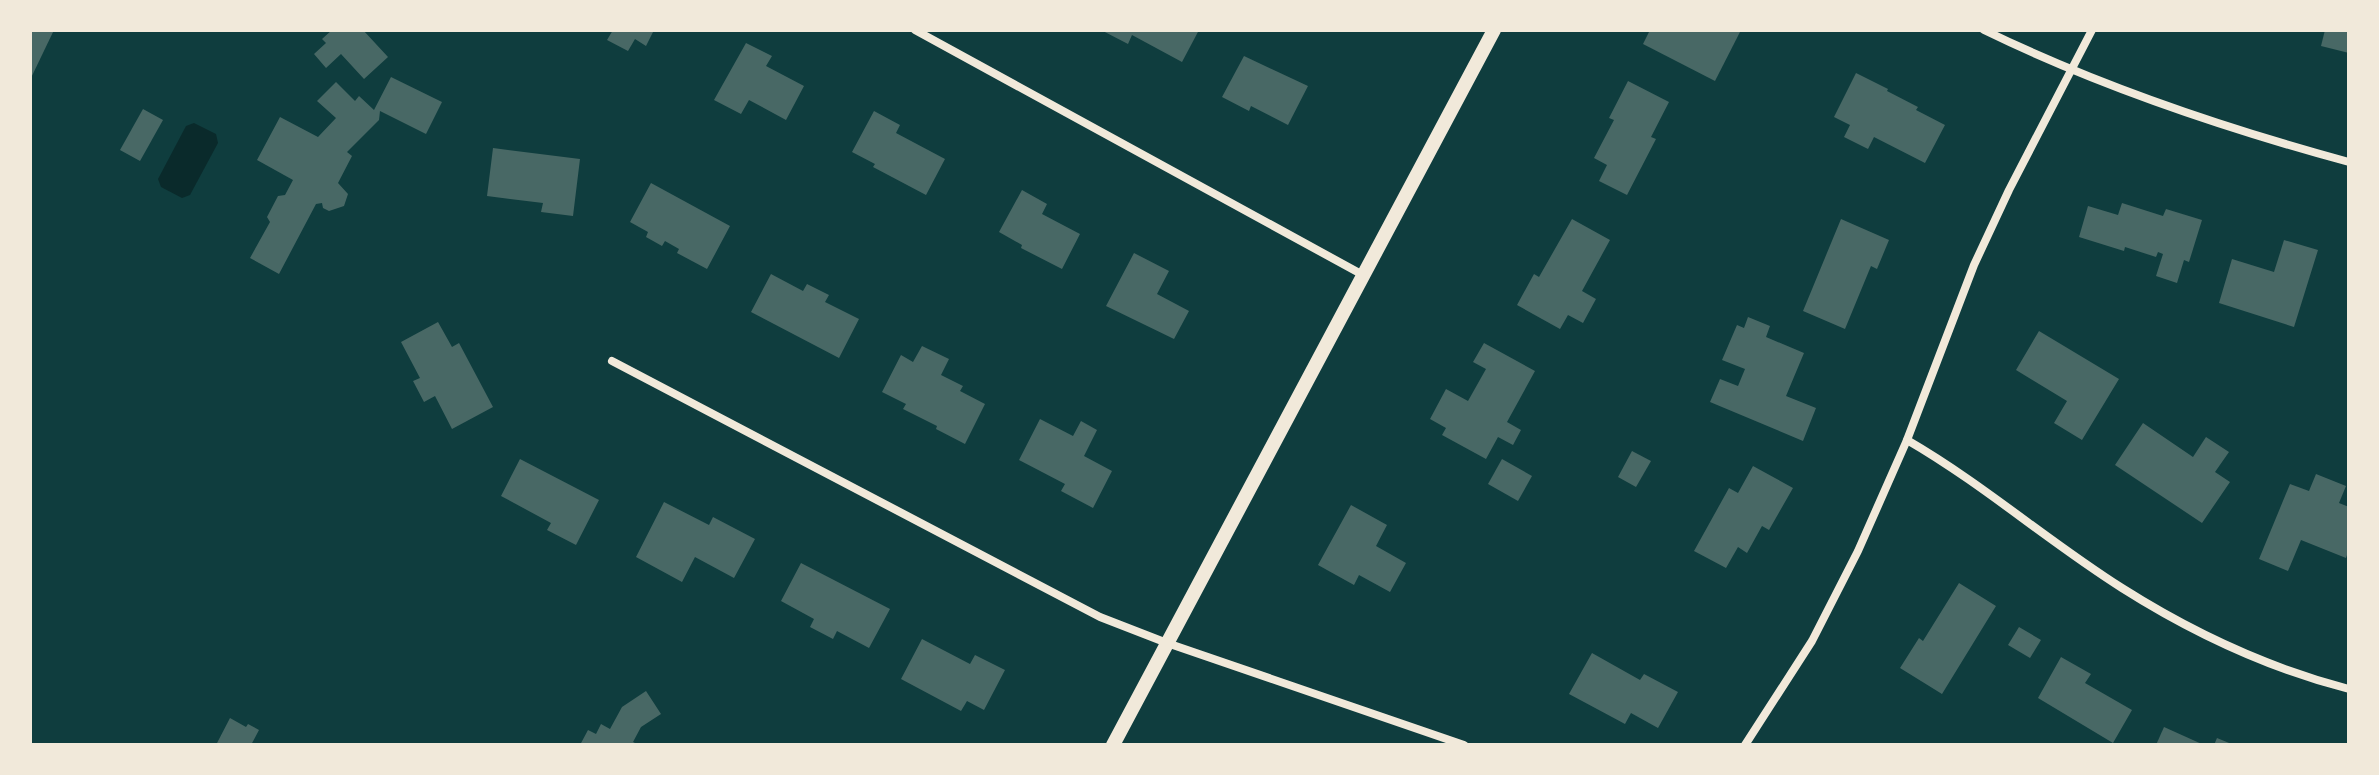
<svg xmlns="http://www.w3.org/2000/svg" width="2379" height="775" font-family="Signika,sans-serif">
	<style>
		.water { fill: #0a2a2b }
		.building { fill: #486865 }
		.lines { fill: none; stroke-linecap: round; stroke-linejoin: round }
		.minor { stroke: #f1e9da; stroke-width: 8 }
		.tertiary { stroke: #f1e9da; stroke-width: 14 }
	</style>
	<rect width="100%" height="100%" fill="#0f3d3e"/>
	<path class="water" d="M 194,123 L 216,134 L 218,143 L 190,195 L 182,198 L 161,187 L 158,179 L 186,126 Z"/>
	<g class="building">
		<path d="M 30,30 L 54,30 L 30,80 Z"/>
		<path d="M 332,30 L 363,30 L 388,57 L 364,79 L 341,54 L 326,68 L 314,54 L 326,43 L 322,39 Z"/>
		<path d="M 613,30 L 654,30 L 646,46 L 635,39 L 628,51 L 607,40 Z"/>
		<path d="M 1101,30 L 1199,30 L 1182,62 L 1132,35 L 1128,44 Z"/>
		<path d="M 1650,30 L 1741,30 L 1715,81 L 1643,44 Z"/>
		<path d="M 2325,30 L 2349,30 L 2349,53 L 2321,46 Z"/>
		<path d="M 746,43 L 772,56 L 766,66 L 804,86 L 786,120 L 749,100 L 741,114 L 714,100 Z"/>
		<path d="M 1244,56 L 1308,86 L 1288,125 L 1251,106 L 1249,111 L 1222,97 Z"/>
		<path d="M 1856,73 L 1888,89 L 1887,91 L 1918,107 L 1916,110 L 1945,125 L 1925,163 L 1874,137 L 1868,149 L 1844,137 L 1850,125 L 1834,117 Z"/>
		<path d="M 391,77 L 442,102 L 426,134 L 380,111 L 379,120 L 347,152 L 352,156 L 338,183 L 348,194 L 344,206 L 329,211 L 323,208 L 322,203 L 316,204 L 279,274 L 250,258 L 270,222 L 267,217 L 278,196 L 285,195 L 293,180 L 257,160 L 280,117 L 318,137 L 336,118 L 317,101 L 336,82 L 355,101 L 359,96 L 374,110 Z"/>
		<path d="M 1628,81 L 1669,102 L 1651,137 L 1656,139 L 1627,195 L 1599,181 L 1607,165 L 1594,158 L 1614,120 L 1609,118 Z"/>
		<path d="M 143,109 L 163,120 L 140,161 L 120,150 Z"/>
		<path d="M 874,111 L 900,125 L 896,133 L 945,159 L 926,195 L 873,167 L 875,164 L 852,152 Z"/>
		<path d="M 493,148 L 580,159 L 573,216 L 541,212 L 543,203 L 487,196 Z"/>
		<path d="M 651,183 L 730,226 L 707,269 L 677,253 L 679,249 L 665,241 L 662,246 L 646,237 L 648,232 L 630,222 Z"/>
		<path d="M 1022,190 L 1047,204 L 1042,214 L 1080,234 L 1062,269 L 1021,248 L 1022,245 L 999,232 Z"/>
		<path d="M 2122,203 L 2163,216 L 2166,209 L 2202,220 L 2189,262 L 2184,260 L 2177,283 L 2156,276 L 2163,254 L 2158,252 L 2156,257 L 2125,247 L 2124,251 L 2079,237 L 2088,206 L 2118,215 Z"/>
		<path d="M 1572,219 L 1610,240 L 1582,291 L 1596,299 L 1583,323 L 1568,315 L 1560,329 L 1517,305 L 1534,274 L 1539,277 Z"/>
		<path d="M 1841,219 L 1889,240 L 1877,269 L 1871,266 L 1845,329 L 1803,311 Z"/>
		<path d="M 2284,240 L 2318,250 L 2294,327 L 2219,303 L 2232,259 L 2274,272 Z"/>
		<path d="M 1134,253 L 1169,271 L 1157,294 L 1189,311 L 1174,339 L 1106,306 Z"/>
		<path d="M 771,274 L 803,291 L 807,284 L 829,295 L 825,302 L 859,319 L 839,358 L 751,312 Z"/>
		<path d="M 1748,317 L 1770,326 L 1766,337 L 1804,353 L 1786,396 L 1816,408 L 1803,441 L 1710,402 L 1720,379 L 1738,386 L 1745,369 L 1722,360 L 1737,325 L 1744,328 Z"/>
		<path d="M 438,322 L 452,347 L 459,343 L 493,407 L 452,429 L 435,396 L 424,402 L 413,381 L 420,378 L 401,342 Z"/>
		<path d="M 2039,331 L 2119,379 L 2082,440 L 2054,423 L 2067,401 L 2016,370 Z"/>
		<path d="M 1484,343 L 1535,371 L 1507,422 L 1521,430 L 1513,445 L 1498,437 L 1486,459 L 1442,435 L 1446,428 L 1430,419 L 1446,389 L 1468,401 L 1486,369 L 1473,362 Z"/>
		<path d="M 922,346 L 949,359 L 941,375 L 963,386 L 960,391 L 985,404 L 965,444 L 936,429 L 937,426 L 903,409 L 906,404 L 882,392 L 901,355 L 913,362 Z"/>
		<path d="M 1040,419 L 1073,436 L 1081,421 L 1097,430 L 1084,456 L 1112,471 L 1093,508 L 1061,491 L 1065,484 L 1019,460 Z"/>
		<path d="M 2143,423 L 2193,457 L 2206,437 L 2229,452 L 2215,472 L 2230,482 L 2202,523 L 2115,465 Z"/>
		<path d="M 1632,451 L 1651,461 L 1636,487 L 1618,477 Z"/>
		<path d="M 520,459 L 599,500 L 576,545 L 547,530 L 551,523 L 501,496 Z"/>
		<path d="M 1502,459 L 1532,476 L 1518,501 L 1488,484 Z"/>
		<path d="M 1753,466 L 1793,488 L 1769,530 L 1762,526 L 1747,553 L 1738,547 L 1726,568 L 1694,551 L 1729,488 L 1738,493 Z"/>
		<path d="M 2316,474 L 2346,486 L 2339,503 L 2349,507 L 2349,549 L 2346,558 L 2301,540 L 2288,571 L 2259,559 L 2290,484 L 2309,491 Z"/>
		<path d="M 664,502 L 709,525 L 713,517 L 755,539 L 734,578 L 695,557 L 682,582 L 636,557 Z"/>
		<path d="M 1351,505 L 1387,525 L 1376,546 L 1406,563 L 1390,592 L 1359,575 L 1354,585 L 1318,565 Z"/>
		<path d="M 801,563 L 890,609 L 869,648 L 837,631 L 833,639 L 810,627 L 814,619 L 781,601 Z"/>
		<path d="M 1959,583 L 1996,606 L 1942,694 L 1900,668 L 1919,638 L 1923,641 Z"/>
		<path d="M 2019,627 L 2041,640 L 2030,658 L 2008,645 Z"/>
		<path d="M 922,639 L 970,664 L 975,655 L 1005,670 L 984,710 L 967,701 L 961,711 L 901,679 Z"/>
		<path d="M 1592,653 L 1640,680 L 1644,674 L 1678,692 L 1658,728 L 1631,713 L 1625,724 L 1569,694 Z"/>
		<path d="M 2061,657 L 2091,674 L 2085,683 L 2132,710 L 2113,743 L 2038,698 Z"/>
		<path d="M 646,691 L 661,714 L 641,727 L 633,742 L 639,745 L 580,745 L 588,730 L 596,734 L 601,724 L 610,729 L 622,707 Z"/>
		<path d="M 230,718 L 246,727 L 248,724 L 259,730 L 251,745 L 216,745 Z"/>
		<path d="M 2164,727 L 2204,745 L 2156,745 Z"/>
		<path d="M 2217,738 L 2234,745 L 2214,745 Z"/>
	</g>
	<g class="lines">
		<g class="minor">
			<path d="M 915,30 L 1363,275"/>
			<path d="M 1984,30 C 2101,87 2224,128 2349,162"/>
			<path d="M 612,361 L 1100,617 L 1167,643 L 1464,745"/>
			<path d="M 1907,440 C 1983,484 2049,542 2122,588 C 2193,633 2268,668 2349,689"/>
			<path d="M 1745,745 L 1812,641 L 1858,551 L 1907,440 L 1974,265 L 2009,190 L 2092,30"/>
		</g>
		<path class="tertiary" d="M 1113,745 L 1494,30"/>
	</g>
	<rect width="2379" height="775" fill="none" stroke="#f1e9da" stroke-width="64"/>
</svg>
